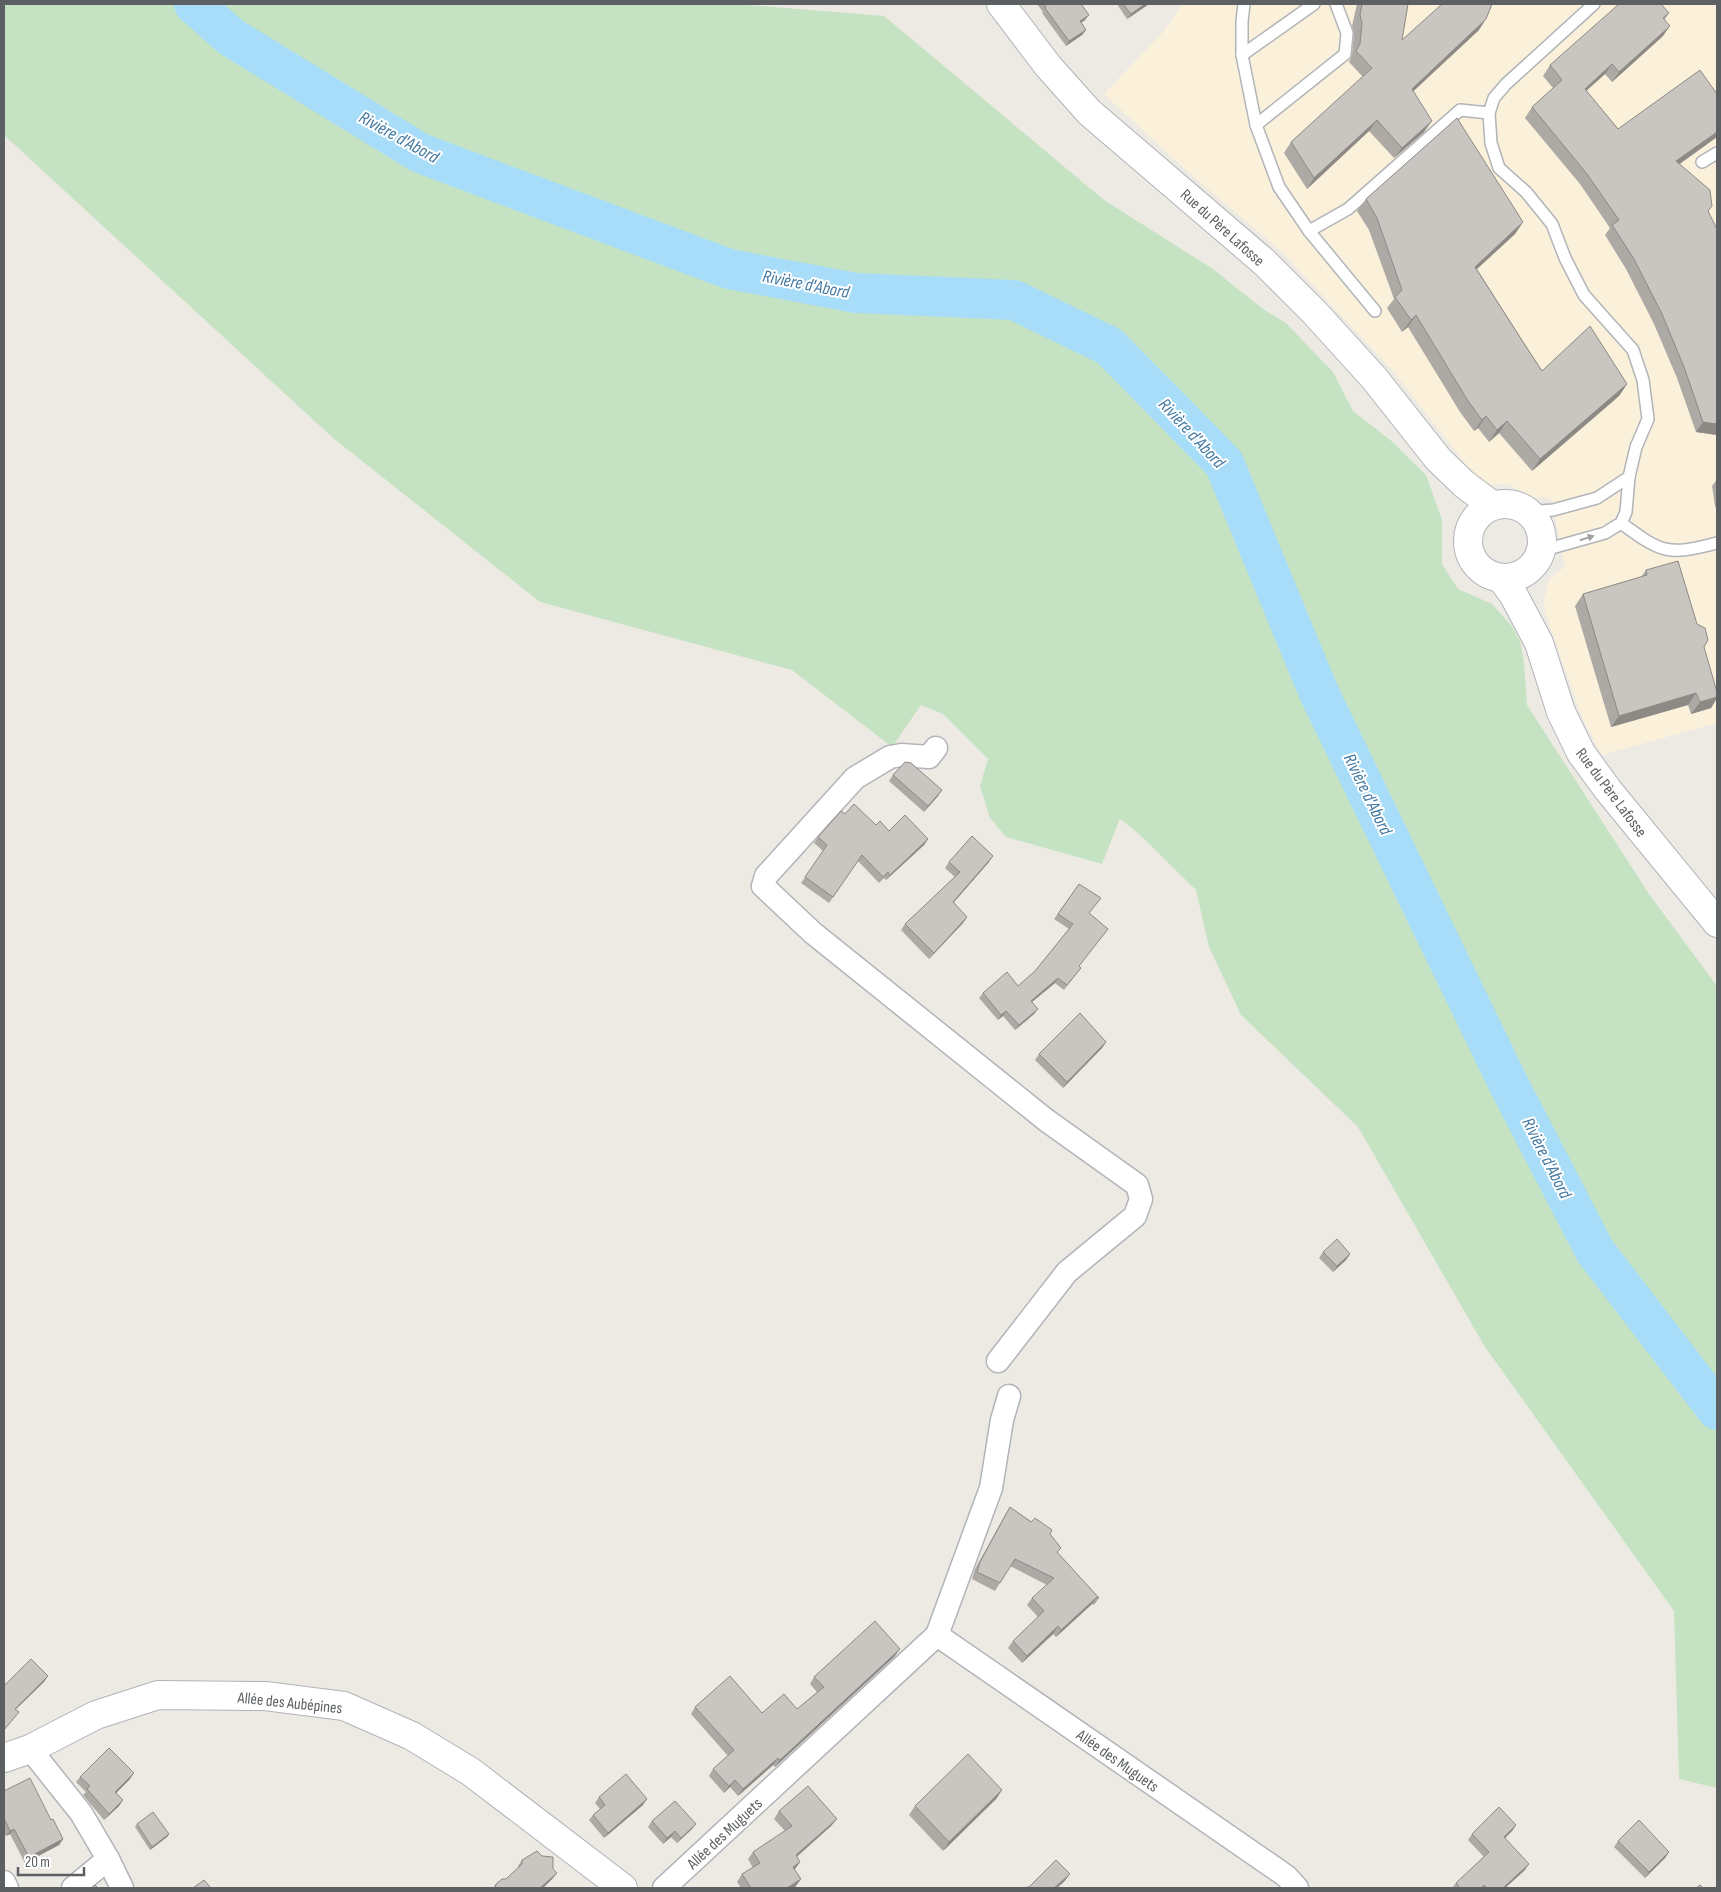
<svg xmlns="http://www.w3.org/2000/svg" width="1721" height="1892" font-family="'Sofia Sans Condensed',sans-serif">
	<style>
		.commercial { fill: #fbf1db }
		.green { fill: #c5e3c2 }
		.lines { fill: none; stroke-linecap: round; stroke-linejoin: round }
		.river { stroke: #a8ddf9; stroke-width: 40 }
		.lane-casing { stroke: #b1b4b8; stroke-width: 14 }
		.street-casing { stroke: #b1b4b8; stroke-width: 25 }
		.secondary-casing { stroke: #b0b4b8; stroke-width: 30 }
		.lane { stroke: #fff; stroke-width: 11 }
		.street { stroke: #fff; stroke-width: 22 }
		.secondary { stroke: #fff; stroke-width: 28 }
		.wall { fill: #ada9a5 }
		.shaded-wall { fill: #8d8a86 }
		.building { fill: #c9c5c0; stroke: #8d8a86 }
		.oneway { fill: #9da0a1 }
		.labels { text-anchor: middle; stroke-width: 4; stroke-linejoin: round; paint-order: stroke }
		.street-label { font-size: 16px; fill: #5c6063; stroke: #fff }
		.water-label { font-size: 18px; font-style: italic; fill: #4379a1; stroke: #fff }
	</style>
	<rect width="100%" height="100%" fill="#edeae4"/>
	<path class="commercial" d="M 1183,4 L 1717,4 L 1717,723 L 1602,755 L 1582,717 L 1545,612 L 1544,599 L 1550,578 L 1565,567 L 1551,498 L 1532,497 L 1508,484 L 1482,485 L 1393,371 L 1282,252 L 1188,172 L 1104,94 L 1163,32 Z"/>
	<path class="green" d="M 4,4 L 738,4 L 884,16 L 1104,200 L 1213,269 L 1263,309 L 1286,323 L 1333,372 L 1353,411 L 1394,443 L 1426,475 L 1442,520 L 1442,564 L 1458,589 L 1492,604 L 1511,625 L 1520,641 L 1524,662 L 1527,705 L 1649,894 L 1717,986 L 1717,1788 L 1679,1779 L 1674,1611 L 1485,1347 L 1358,1127 L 1241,1015 L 1209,947 L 1196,890 L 1139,834 L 1120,819 L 1102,864 L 1006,837 L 990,818 L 980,786 L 988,759 L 943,714 L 921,705 L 892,747 L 792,670 L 540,602 L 333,438 L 4,135 Z"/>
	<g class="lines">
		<path class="river" d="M 194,4 L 231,37 L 420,153 L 729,269 L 856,293 L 1014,300 L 1109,346 L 1224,463 L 1319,693 L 1509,1085 L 1595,1251 L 1717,1410"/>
		<g class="lane-casing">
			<g id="lane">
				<path d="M 1244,4 L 1242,21 L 1242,55 L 1256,125 L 1279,187 L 1309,231 L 1375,311"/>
				<path d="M 1242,55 L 1314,4"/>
				<path d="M 1256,125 L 1345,54 L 1347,33 L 1336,4"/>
				<path d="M 1702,162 L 1717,153"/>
				<path d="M 1309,231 L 1348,209 L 1460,110 L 1489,113"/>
				<path d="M 1528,512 L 1553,510 L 1597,498 L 1629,477"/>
				<path d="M 1621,523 C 1662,553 1667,556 1717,543"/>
				<path d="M 1541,551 L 1605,533 L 1621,523 L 1626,512 L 1629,477 L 1636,447 L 1648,419 L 1643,380 L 1633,350 L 1584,295 L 1565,258 L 1552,224 L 1526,192 L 1499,168 L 1491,143 L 1489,113 L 1494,98 L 1506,84 L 1594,4"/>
			</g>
		</g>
		<g class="street-casing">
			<g id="street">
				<path d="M 936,748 L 929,757 L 901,755 L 890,757 L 855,778 L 766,876 L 763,886 L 813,933 L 1046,1120 L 1137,1185 L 1141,1199 L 1135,1216 L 1067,1272 L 998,1361"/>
				<path d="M 937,1635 L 1286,1876 L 1297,1888"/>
				<path d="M 30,1749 L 81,1813 L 108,1859 L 122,1888"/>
				<path d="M 4,1882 L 7,1888"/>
				<path d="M 73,1888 L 108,1859"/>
				<path d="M 664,1888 L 937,1635 L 991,1488 L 1002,1420 L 1009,1396"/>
			</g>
		</g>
		<g class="secondary-casing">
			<g id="secondary">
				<path d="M 1001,4 L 1048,66 L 1089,112 L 1264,262 L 1315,313 L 1374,378 L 1438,459 L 1464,484 L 1493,506"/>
				<circle cx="1505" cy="541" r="37"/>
				<path d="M 1501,578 L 1513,594 L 1539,643 L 1561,712 L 1581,753 L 1608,790 L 1717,923"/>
				<path d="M 4,1758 L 30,1749 L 96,1715 L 158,1695 L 265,1696 L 344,1706 L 412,1736 L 471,1772 L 623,1888"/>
			</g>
		</g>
		<use href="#lane" class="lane"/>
		<use href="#street" class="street"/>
		<use href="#secondary" class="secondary"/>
	</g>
	<g class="wall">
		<path d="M 1037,4 L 1068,4 L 1085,20 L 1081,23 L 1086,30 L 1082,35 L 1066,46 L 1042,13 L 1043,12 Z"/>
		<path d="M 1117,4 L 1149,4 L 1127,19 Z"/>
		<path d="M 1357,4 L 1408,4 L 1402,40 L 1479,30 L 1413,91 L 1424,132 L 1394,158 L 1369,131 L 1307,189 L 1284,153 L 1291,142 L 1363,77 L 1349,62 L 1352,55 L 1354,33 L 1352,26 Z"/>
		<path d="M 1669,13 L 1665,19 L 1663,36 L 1612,82 L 1605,74 L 1586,91 L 1618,129 L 1717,94 L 1717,137 L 1680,164 L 1708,211 L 1717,229 L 1717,435 L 1716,435 L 1696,432 L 1677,378 L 1654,324 L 1626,269 L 1605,235 L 1610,228 L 1580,184 L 1525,118 L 1532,107 L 1553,88 L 1543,76 L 1550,65 Z"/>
		<path d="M 1366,199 L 1523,222 L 1515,234 L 1477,269 L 1542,371 L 1627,384 L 1619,396 L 1532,471 L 1499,433 L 1489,442 L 1478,428 L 1474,431 L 1460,412 L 1408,327 L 1402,332 L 1387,308 L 1394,299 L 1369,230 L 1357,211 Z"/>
		<path d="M 1717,479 L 1717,511 L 1715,506 L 1712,486 Z"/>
		<path d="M 1646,570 L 1717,692 L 1717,698 L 1711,708 L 1691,714 L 1688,705 L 1611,727 L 1575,606 L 1583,594 L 1641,577 Z"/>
		<path d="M 893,775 L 938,796 L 924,812 L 889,781 Z"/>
		<path d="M 845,814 L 876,825 L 889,831 L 928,839 L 924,845 L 886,880 L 884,878 L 879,883 L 858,861 L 829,903 L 801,883 L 823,851 L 814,843 L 818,837 Z"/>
		<path d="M 949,862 L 989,862 L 953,902 L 967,917 L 963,923 L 929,959 L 901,930 L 905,924 L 955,877 L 945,868 Z"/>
		<path d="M 1079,884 L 1089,914 L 1108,929 L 1079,966 L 1081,968 L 1064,990 L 1055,983 L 1032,1002 L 1034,1014 L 1015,1030 L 1003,1016 L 998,1020 L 979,998 L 983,993 L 1018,986 L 1035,971 L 1069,929 L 1054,919 Z"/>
		<path d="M 1106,1042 L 1102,1048 L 1063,1088 L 1035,1060 L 1039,1054 Z"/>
		<path d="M 1323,1252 L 1350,1254 L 1346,1260 L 1333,1272 L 1319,1258 Z"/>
		<path d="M 1010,1507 L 1050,1534 L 1061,1548 L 1057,1553 L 1099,1598 L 1094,1605 L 1092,1604 L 1056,1637 L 1053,1634 L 1022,1663 L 1008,1648 L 1013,1641 L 1038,1617 L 1027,1605 L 1032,1598 L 1047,1585 L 1010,1566 L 995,1591 L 972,1579 L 975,1569 L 1005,1515 Z"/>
		<path d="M 895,1656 L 775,1767 L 773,1765 L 738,1796 L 730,1787 L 724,1793 L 709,1776 L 713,1769 L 728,1756 L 691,1714 L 695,1707 L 762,1713 L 797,1709 L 817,1692 L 810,1684 L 814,1677 Z"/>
		<path d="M 80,1777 L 130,1779 L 116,1793 L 119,1806 L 104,1820 L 83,1795 L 86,1792 L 76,1782 Z"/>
		<path d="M 1002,1790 L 996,1799 L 943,1851 L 909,1815 L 915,1806 Z"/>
		<path d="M 4,1791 L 51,1820 L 63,1839 L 59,1845 L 25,1863 L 10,1834 L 6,1836 L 4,1832 Z"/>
		<path d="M 599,1797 L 643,1805 L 604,1838 L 589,1820 L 593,1815 L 600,1809 L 595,1803 Z"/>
		<path d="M 779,1811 L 837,1819 L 831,1826 L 797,1857 L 794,1869 L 801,1879 L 795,1887 L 793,1888 L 741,1888 L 737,1882 L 742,1874 L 753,1868 L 748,1859 L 753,1852 L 785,1831 L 774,1819 Z"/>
		<path d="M 652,1821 L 692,1829 L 677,1843 L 671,1837 L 663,1844 L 648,1827 Z"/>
		<path d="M 137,1824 L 169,1834 L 167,1837 L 150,1850 L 135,1827 Z"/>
		<path d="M 1516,1825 L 1512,1831 L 1505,1838 L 1525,1870 L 1505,1888 L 1452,1888 L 1456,1883 L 1484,1857 L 1468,1840 L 1472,1834 Z"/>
		<path d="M 1618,1841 L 1669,1852 L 1665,1858 L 1645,1878 L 1614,1847 Z"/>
		<path d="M 522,1860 L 553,1869 L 557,1873 L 553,1878 L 543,1888 L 493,1888 L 496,1884 L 506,1879 L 518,1868 L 518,1866 Z"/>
	</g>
	<g class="shaded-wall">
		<path d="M 1145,4 L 1149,4 L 1127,19 L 1131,14 Z"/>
		<path d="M 1089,15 L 1085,20 L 1076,26 L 1080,21 Z"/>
		<path d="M 1486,19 L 1479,30 L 1404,100 L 1412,89 Z"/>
		<path d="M 1670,26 L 1663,36 L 1612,82 L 1619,72 Z"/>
		<path d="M 1086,30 L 1082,35 L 1066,46 L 1069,41 Z"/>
		<path d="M 1612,64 L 1605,74 L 1577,99 L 1585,89 Z"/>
		<path d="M 1377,120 L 1369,131 L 1307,189 L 1314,178 Z"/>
		<path d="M 1432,121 L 1424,132 L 1394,158 L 1402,148 Z"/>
		<path d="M 1717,132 L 1717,137 L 1669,171 L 1676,161 Z"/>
		<path d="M 1523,222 L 1515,234 L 1467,278 L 1475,267 Z"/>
		<path d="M 1416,315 L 1408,327 L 1402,332 L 1411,320 Z"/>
		<path d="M 1627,384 L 1619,396 L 1532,471 L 1540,459 Z"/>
		<path d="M 1486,416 L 1478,428 L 1474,431 L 1482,420 Z"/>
		<path d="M 1507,421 L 1499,433 L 1489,442 L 1497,430 Z"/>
		<path d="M 1703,422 L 1717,424 L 1717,435 L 1696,432 Z"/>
		<path d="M 1696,693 L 1688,705 L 1611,727 L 1619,716 Z"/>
		<path d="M 1717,697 L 1717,698 L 1711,708 L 1691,714 L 1700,702 Z"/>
		<path d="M 942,790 L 938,796 L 924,812 L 928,806 Z"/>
		<path d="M 928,839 L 924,845 L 886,880 L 890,875 Z"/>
		<path d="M 993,856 L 989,862 L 949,908 L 953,902 Z"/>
		<path d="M 967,917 L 963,923 L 929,959 L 934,953 Z"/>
		<path d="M 1058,978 L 1055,983 L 1027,1006 L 1031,1001 Z"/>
		<path d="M 1038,1009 L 1034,1014 L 1015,1030 L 1019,1025 Z"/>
		<path d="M 1006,1011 L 1003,1016 L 998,1020 L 1001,1015 Z"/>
		<path d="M 1106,1042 L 1102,1048 L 1063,1088 L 1067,1082 Z"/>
		<path d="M 1350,1254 L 1346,1260 L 1333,1272 L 1337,1266 Z"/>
		<path d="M 1097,1597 L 1092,1604 L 1056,1637 L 1061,1630 Z"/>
		<path d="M 1058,1626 L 1053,1634 L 1022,1663 L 1027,1656 Z"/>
		<path d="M 900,1649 L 895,1656 L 775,1767 L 780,1760 Z"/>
		<path d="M 48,1676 L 44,1682 L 11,1714 L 15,1709 Z"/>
		<path d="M 778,1758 L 773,1765 L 738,1796 L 743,1789 Z"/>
		<path d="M 134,1773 L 130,1779 L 111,1798 L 115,1792 Z"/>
		<path d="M 735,1780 L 730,1787 L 724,1793 L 729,1786 Z"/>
		<path d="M 1002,1790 L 996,1799 L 943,1851 L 949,1842 Z"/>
		<path d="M 647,1799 L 643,1805 L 604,1838 L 608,1833 Z"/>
		<path d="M 123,1800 L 119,1806 L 104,1820 L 109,1814 Z"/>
		<path d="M 837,1819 L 831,1826 L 790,1862 L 796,1855 Z"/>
		<path d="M 696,1824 L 692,1829 L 677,1843 L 681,1838 Z"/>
		<path d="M 1516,1825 L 1512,1831 L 1500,1843 L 1504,1837 Z"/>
		<path d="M 14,1829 L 10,1834 L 6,1836 L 10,1831 Z"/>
		<path d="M 675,1831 L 671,1837 L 663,1844 L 667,1838 Z"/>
		<path d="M 169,1834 L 167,1837 L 150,1850 L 152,1847 Z"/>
		<path d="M 63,1839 L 59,1845 L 25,1863 L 29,1857 Z"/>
		<path d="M 1669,1852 L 1665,1858 L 1645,1878 L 1649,1872 Z"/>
		<path d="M 800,1862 L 795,1869 L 788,1874 L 793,1867 Z"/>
		<path d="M 1529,1864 L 1525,1870 L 1505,1888 L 1503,1888 Z"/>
		<path d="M 557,1873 L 553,1878 L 543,1888 L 540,1888 Z"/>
		<path d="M 1070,1874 L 1064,1882 L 1057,1888 L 1054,1888 Z"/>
		<path d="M 801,1879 L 795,1887 L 793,1888 L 787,1888 Z"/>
	</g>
	<g class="building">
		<path d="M 1044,4 L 1081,4 L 1089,15 L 1080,21 L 1086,30 L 1069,41 L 1045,8 L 1046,7 Z"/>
		<path d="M 1123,4 L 1145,4 L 1131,14 Z"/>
		<path d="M 1362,4 L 1408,4 L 1402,40 L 1442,4 L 1492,4 L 1486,19 L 1412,89 L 1432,121 L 1402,148 L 1377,120 L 1314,178 L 1291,142 L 1372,68 L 1356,51 L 1360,44 L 1362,23 L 1360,15 Z"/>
		<path d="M 1619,4 L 1661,4 L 1669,13 L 1663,18 L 1670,26 L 1619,72 L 1612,64 L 1585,89 L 1618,129 L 1700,70 L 1717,94 L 1717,132 L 1676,161 L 1710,190 L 1712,206 L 1708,211 L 1717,229 L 1717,424 L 1703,422 L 1684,367 L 1662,314 L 1634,259 L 1612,225 L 1619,220 L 1587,174 L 1532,107 L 1562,80 L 1550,65 Z"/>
		<path d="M 1457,118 L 1523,222 L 1475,267 L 1523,342 L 1542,371 L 1590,326 L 1627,384 L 1540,459 L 1507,421 L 1497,430 L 1486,416 L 1482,420 L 1468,401 L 1416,315 L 1411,320 L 1395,297 L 1402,290 L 1377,218 L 1366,199 Z"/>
		<path d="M 1678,561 L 1697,624 L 1705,628 L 1708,640 L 1704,647 L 1717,692 L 1717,697 L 1700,702 L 1696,693 L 1619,716 L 1583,594 L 1647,575 L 1646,570 Z"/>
		<path d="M 905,762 L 911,763 L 942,790 L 928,806 L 893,775 Z"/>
		<path d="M 854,804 L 876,825 L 880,821 L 889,831 L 905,815 L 928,839 L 890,875 L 888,872 L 883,877 L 862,855 L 833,897 L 805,877 L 827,845 L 818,837 L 841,811 L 845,814 Z"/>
		<path d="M 972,836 L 993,856 L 953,902 L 967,917 L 934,953 L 905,924 L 960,872 L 949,862 Z"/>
		<path d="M 1079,884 L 1101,898 L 1089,913 L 1108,929 L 1079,966 L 1081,968 L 1067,985 L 1058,978 L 1031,1001 L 1038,1009 L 1019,1025 L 1006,1011 L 1001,1015 L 983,993 L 1007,972 L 1018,986 L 1035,971 L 1073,924 L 1058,914 Z"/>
		<path d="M 1080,1013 L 1106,1042 L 1067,1082 L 1039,1054 Z"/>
		<path d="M 1337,1239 L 1350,1254 L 1337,1266 L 1323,1252 Z"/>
		<path d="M 1010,1507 L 1031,1522 L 1035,1518 L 1052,1530 L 1050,1534 L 1061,1548 L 1057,1552 L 1099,1598 L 1097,1597 L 1061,1630 L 1058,1626 L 1027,1656 L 1013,1641 L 1044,1611 L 1032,1598 L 1054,1578 L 1015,1559 L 1000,1583 L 977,1572 L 980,1562 Z"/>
		<path d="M 875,1621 L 900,1649 L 780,1760 L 778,1758 L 743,1789 L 735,1780 L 729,1786 L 713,1769 L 734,1750 L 695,1707 L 730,1676 L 762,1713 L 784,1694 L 797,1709 L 824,1687 L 814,1677 Z"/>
		<path d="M 31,1659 L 48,1676 L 15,1709 L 19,1712 L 4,1730 L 4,1686 Z"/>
		<path d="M 109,1748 L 134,1773 L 115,1792 L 123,1800 L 109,1814 L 87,1789 L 90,1786 L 80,1777 Z"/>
		<path d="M 968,1754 L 1002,1790 L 949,1842 L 915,1806 Z"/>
		<path d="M 626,1774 L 647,1799 L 608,1833 L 593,1815 L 605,1805 L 599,1797 Z"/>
		<path d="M 30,1778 L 51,1820 L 53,1819 L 63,1839 L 29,1857 L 14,1829 L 10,1831 L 4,1818 L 4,1791 Z"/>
		<path d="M 808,1786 L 837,1819 L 796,1855 L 800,1862 L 793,1867 L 801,1879 L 787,1888 L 751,1888 L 742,1874 L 760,1863 L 753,1852 L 792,1826 L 779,1811 Z"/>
		<path d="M 675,1801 L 696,1824 L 681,1838 L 675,1831 L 667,1838 L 652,1821 Z"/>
		<path d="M 1499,1807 L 1516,1825 L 1504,1837 L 1529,1864 L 1503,1888 L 1487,1888 L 1484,1885 L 1481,1888 L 1460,1888 L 1456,1883 L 1489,1852 L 1472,1834 Z"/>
		<path d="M 153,1812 L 169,1834 L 152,1847 L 137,1824 Z"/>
		<path d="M 1639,1820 L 1669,1852 L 1649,1872 L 1618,1841 Z"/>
		<path d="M 537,1851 L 542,1856 L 553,1857 L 553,1869 L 557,1873 L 540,1888 L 495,1888 L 496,1884 L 502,1879 L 506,1879 L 522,1864 L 522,1860 Z"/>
		<path d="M 1056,1860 L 1070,1874 L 1054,1888 L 1020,1888 L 1029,1887 Z"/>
		<path d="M 204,1880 L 211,1888 L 193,1888 Z"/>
		<path d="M 95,1885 L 98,1888 L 92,1888 Z"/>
		<path d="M 1700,1885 L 1703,1888 L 1696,1888 Z"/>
	</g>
	<defs><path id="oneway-solid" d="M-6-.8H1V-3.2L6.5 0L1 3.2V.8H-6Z" transform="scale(1.25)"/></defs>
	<use class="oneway" href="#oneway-solid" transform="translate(1587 538) rotate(-18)"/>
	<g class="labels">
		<g class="street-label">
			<text transform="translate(1223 227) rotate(42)" y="6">Rue du Père Lafosse</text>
			<text transform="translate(1612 792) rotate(53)" y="6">Rue du Père Lafosse</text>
			<text transform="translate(290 1702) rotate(6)" y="6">Allée des Aubépines</text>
			<text transform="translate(1118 1760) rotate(35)" y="6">Allée des Muguets</text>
			<text transform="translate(724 1833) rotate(-43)" y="6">Allée des Muguets</text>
		</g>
		<g class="water-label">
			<text transform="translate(399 137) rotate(29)" y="6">Rivière d'Abord</text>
			<text transform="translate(806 284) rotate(11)" y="6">Rivière d'Abord</text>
			<text transform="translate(1192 433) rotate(47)" y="6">Rivière d'Abord</text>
			<text transform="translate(1368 794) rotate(64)" y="6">Rivière d'Abord</text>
			<text transform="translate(1547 1158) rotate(63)" y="6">Rivière d'Abord</text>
		</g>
	</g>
	<rect width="1721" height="1892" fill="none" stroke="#5c6063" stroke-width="10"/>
	<path d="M18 1867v8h66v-8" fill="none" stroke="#5c6063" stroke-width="2.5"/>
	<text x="25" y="1867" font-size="15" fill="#5c6063" stroke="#ffffff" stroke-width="4" paint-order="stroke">20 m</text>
</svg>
